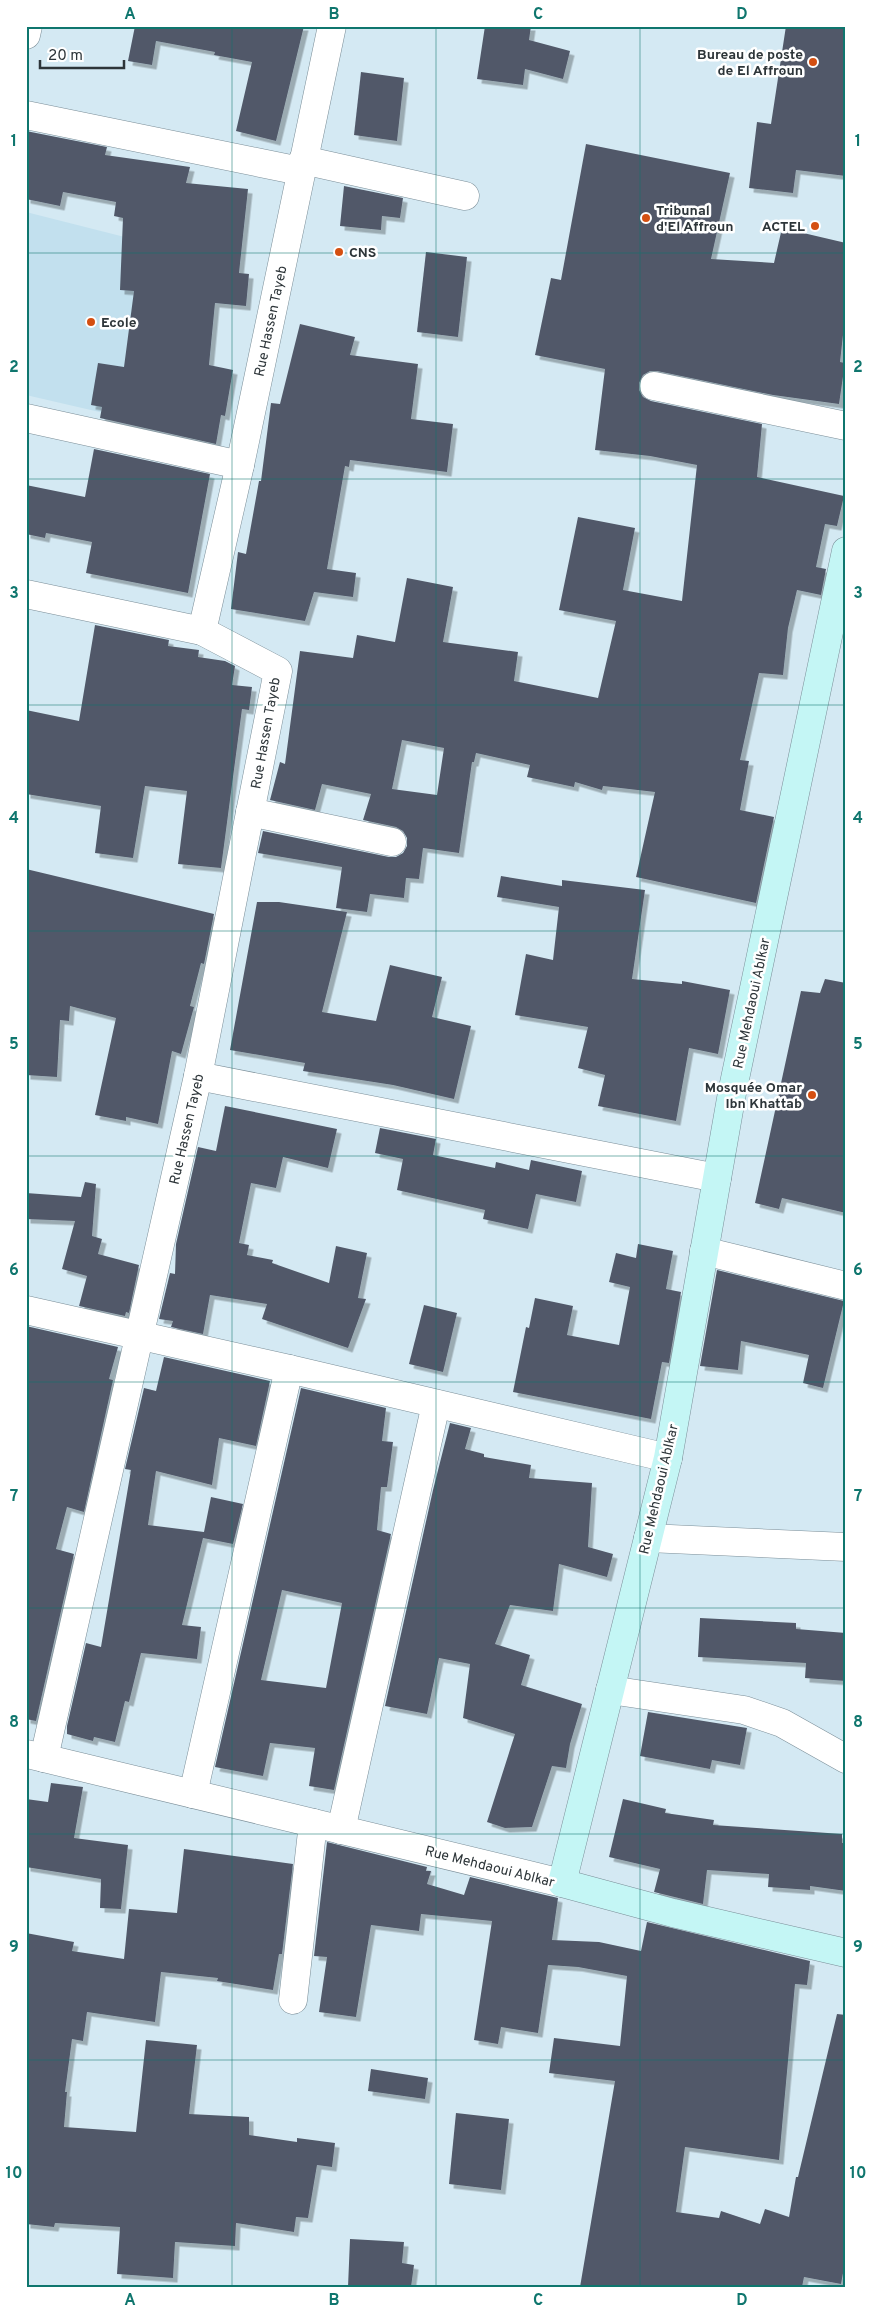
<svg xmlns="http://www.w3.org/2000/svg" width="872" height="2313" font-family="Overpass,sans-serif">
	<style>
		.built { fill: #c2e0ee }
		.building { fill: #515969; fill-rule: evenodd; filter: url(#shadow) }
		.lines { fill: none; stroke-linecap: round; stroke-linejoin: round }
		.street-casing { stroke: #7b8e98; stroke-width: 29 }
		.secondary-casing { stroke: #7b8e98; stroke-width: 29 }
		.street { stroke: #fff; stroke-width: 28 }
		.secondary { stroke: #c4f6f5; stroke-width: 28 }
		.grid { fill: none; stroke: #0f766e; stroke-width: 1; stroke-opacity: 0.55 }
		.poi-dot { fill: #d44f11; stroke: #fff; stroke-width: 2 }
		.labels { text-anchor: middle; stroke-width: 5; stroke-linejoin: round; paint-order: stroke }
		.poi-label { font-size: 14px; font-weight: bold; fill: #2d3539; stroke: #fff; text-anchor: end }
		.street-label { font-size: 14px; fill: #2d3539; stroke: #fff }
		.neatline { fill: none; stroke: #0f766e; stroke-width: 2 }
		.grid-label { font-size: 16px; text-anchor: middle; font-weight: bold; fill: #0f766e }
	</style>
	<defs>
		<filter id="shadow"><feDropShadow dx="4.5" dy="4.5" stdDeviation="0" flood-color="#0004"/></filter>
	</defs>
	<rect width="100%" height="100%" fill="#d4e9f3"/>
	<path class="built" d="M 26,212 L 172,249 L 134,420 L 26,395 Z"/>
	<g class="building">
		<path d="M 135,26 L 304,26 L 276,141 L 236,131 L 252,62 L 214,55 L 215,52 L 156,41 L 152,65 L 128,61 Z"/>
		<path d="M 485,26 L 531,26 L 529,40 L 570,51 L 563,79 L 525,69 L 523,85 L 477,79 Z"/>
		<path d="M 786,26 L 846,26 L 846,176 L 796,170 L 793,193 L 749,188 L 757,122 L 771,124 Z"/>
		<path d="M 361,72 L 404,78 L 397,141 L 354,135 Z"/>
		<path d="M 26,131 L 107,147 L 105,155 L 190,167 L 186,183 L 248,189 L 239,273 L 249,274 L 246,306 L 215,303 L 209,365 L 233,370 L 225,416 L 221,415 L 216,444 L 100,418 L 102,407 L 91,405 L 98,363 L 124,367 L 134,291 L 120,290 L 123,218 L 114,216 L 116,202 L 63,192 L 60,206 L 26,199 Z"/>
		<path d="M 586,144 L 730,173 L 711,259 L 774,263 L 782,228 L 846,243 L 846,308 L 840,362 L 845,363 L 839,404 L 773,395 L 657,371 L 650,371 L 643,375 L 639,383 L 639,390 L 643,397 L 651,401 L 762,424 L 757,477 L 844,496 L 837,526 L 825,524 L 816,567 L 826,569 L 821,595 L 797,590 L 788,628 L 783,675 L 759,673 L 740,760 L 749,761 L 740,810 L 774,817 L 756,903 L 636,877 L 655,792 L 603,786 L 602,790 L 575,782 L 574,787 L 527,777 L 530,765 L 476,753 L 474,762 L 472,762 L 459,853 L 423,848 L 419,879 L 406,878 L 404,898 L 370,894 L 367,912 L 336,908 L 342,867 L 258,853 L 263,831 L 389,857 L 396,857 L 403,853 L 407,846 L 407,838 L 403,831 L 396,827 L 363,820 L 371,794 L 322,784 L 315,810 L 270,800 L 280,762 L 285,764 L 300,651 L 353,658 L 357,635 L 395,642 L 407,578 L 453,587 L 443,642 L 518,652 L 514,681 L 598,698 L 616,621 L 559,610 L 578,517 L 635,528 L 623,590 L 682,601 L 697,465 L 650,456 L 595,450 L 605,369 L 535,355 L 551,278 L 561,280 ZM 402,740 L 444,748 L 437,795 L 392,789 Z"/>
		<path d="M 344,186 L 403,198 L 400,218 L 382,216 L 381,230 L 340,226 Z"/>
		<path d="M 426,252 L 467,257 L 458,337 L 417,332 Z"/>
		<path d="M 300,324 L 355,337 L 350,355 L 418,364 L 411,419 L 453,424 L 447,472 L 350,460 L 349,467 L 345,466 L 327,569 L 356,573 L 353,597 L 314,592 L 305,621 L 231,609 L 238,552 L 246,554 L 259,481 L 261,481 L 271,403 L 280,404 Z"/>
		<path d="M 94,449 L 210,474 L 188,593 L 86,573 L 92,542 L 46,533 L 45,538 L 26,534 L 26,485 L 85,497 Z"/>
		<path d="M 95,625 L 169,640 L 168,646 L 199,650 L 198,657 L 225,661 L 235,666 L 232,685 L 252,687 L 249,710 L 242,709 L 221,868 L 178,864 L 187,791 L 145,786 L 133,858 L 95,853 L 101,806 L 26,794 L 26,710 L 79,721 Z"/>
		<path d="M 26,869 L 214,914 L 204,964 L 201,963 L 190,1006 L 194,1007 L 181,1054 L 172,1051 L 158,1124 L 126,1117 L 126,1121 L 95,1115 L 116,1018 L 70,1006 L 69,1021 L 60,1020 L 57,1077 L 26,1075 Z"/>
		<path d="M 501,876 L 562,886 L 562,880 L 645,890 L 632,979 L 682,984 L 682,981 L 730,990 L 718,1054 L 689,1048 L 676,1121 L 598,1106 L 605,1075 L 578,1068 L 588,1027 L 515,1015 L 526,954 L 553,960 L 559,907 L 497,897 Z"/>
		<path d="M 257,902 L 279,902 L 347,912 L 322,1012 L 376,1021 L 390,965 L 442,977 L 432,1017 L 471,1026 L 454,1099 L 393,1085 L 303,1071 L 305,1063 L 230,1050 Z"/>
		<path d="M 825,979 L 846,983 L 846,1213 L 782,1198 L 779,1209 L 755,1203 L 801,991 L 820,993 Z"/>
		<path d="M 225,1106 L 337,1129 L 328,1168 L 283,1157 L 276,1188 L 251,1183 L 239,1243 L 249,1245 L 247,1255 L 273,1260 L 272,1263 L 329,1283 L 336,1246 L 367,1253 L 358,1298 L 366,1299 L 348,1348 L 262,1319 L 267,1304 L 210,1295 L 203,1334 L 171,1327 L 173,1321 L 159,1319 L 170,1273 L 175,1274 L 176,1244 L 198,1147 L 216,1151 Z"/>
		<path d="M 380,1128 L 436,1139 L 433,1155 L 495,1168 L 496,1162 L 529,1170 L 531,1160 L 582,1171 L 576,1202 L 536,1194 L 528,1229 L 483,1219 L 485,1210 L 397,1190 L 403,1159 L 375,1153 Z"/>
		<path d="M 85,1182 L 96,1184 L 92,1236 L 102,1239 L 98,1254 L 139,1265 L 129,1313 L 126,1312 L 125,1316 L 79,1306 L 87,1276 L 62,1269 L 75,1221 L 26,1219 L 26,1193 L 81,1197 Z"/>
		<path d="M 638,1244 L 673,1251 L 666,1289 L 681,1292 L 669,1363 L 662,1362 L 651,1419 L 513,1392 L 526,1327 L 529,1328 L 535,1298 L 573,1306 L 567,1335 L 619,1345 L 630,1287 L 609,1282 L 616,1253 L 636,1258 Z"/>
		<path d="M 717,1270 L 844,1301 L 823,1388 L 803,1383 L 809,1355 L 741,1341 L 738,1370 L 700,1366 Z"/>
		<path d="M 424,1305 L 457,1313 L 443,1372 L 409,1364 Z"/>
		<path d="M 26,1326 L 118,1347 L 109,1379 L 113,1380 L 84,1512 L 67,1507 L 56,1549 L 74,1554 L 36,1721 L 26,1719 Z"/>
		<path d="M 164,1357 L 270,1381 L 256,1446 L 219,1438 L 212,1485 L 156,1471 L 148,1525 L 204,1532 L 211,1497 L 243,1504 L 233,1544 L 203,1538 L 182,1625 L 201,1627 L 197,1659 L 141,1653 L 129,1702 L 125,1701 L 115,1742 L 94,1737 L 93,1741 L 67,1734 L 67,1726 L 86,1643 L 101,1647 L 131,1470 L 125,1469 L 144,1388 L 156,1391 Z"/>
		<path d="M 301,1388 L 386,1408 L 382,1441 L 393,1442 L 387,1487 L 381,1487 L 377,1530 L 391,1534 L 334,1790 L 309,1786 L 315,1748 L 270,1743 L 263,1776 L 215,1767 ZM 282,1590 L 342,1603 L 326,1688 L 261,1680 Z"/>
		<path d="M 450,1423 L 471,1428 L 465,1449 L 484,1454 L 484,1457 L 531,1465 L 529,1478 L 592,1483 L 588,1547 L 613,1554 L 607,1577 L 559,1564 L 553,1611 L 510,1605 L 495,1644 L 530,1655 L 521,1685 L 582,1704 L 570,1744 L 566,1768 L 552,1766 L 532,1827 L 505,1828 L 487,1822 L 515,1734 L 463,1718 L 470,1664 L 439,1658 L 427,1714 L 385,1706 L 433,1490 Z"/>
		<path d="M 700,1618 L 796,1623 L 796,1629 L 846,1633 L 846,1681 L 805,1678 L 806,1663 L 698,1657 Z"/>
		<path d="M 648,1712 L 747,1728 L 740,1765 L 712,1760 L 710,1769 L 640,1756 Z"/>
		<path d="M 51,1783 L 83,1787 L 74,1838 L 128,1845 L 121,1909 L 100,1908 L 101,1879 L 26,1867 L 26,1799 L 48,1802 Z"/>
		<path d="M 623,1799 L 666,1809 L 665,1813 L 714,1820 L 713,1825 L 842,1834 L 842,1843 L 846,1843 L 846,1891 L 810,1886 L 810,1890 L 768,1887 L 769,1874 L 707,1870 L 703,1904 L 654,1892 L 660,1869 L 609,1857 Z"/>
		<path d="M 327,1842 L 427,1867 L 426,1871 L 431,1871 L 427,1884 L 464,1895 L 470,1877 L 558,1898 L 552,1940 L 599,1942 L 641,1951 L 647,1922 L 810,1961 L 807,1985 L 795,1984 L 779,2160 L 685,2147 L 676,2212 L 719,2218 L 721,2211 L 760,2224 L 765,2209 L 789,2217 L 796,2177 L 798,2177 L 837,2014 L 846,2015 L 846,2257 L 841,2284 L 804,2277 L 802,2287 L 580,2287 L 615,2081 L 549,2073 L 554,2038 L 620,2046 L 627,1976 L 578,1967 L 548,1965 L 538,2033 L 501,2027 L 498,2044 L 474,2040 L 492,1921 L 421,1914 L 419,1931 L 371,1925 L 356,2017 L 319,2012 L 327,1957 L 314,1956 Z"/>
		<path d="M 184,1849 L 293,1864 L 282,1954 L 279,1954 L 273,1990 L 217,1981 L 218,1978 L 161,1972 L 155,2022 L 87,2012 L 83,2041 L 72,2039 L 65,2092 L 67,2092 L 64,2127 L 136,2132 L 146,2040 L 197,2045 L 189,2114 L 249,2117 L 249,2135 L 297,2142 L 297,2138 L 335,2143 L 332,2167 L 317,2165 L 308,2218 L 296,2217 L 294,2232 L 236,2223 L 235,2246 L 175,2242 L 173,2278 L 117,2274 L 120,2227 L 55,2223 L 54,2227 L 26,2224 L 26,1933 L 74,1942 L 72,1951 L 124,1959 L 129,1909 L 177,1913 Z"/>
		<path d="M 371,2069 L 428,2078 L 425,2099 L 368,2091 Z"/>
		<path d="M 456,2113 L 509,2119 L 501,2190 L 449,2184 Z"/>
		<path d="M 350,2239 L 404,2242 L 402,2263 L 414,2265 L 411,2287 L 348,2287 Z"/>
	</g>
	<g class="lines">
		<g class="street-casing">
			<g id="street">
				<path d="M 26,35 L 28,26"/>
				<path d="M 26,115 L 300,171"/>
				<path d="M 303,160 L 465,196"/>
				<path d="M 654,386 L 846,426"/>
				<path d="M 26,418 L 240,465"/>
				<path d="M 26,594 L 202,631 L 278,671 L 198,1076 L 44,1758"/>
				<path d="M 202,631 L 240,465 L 332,26"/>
				<path d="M 250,812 L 392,842"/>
				<path d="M 198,1076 L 717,1178"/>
				<path d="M 704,1251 L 846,1286"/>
				<path d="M 26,1310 L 289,1369 L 668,1458"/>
				<path d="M 648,1538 L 846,1547"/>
				<path d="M 610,1690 L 744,1710 L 782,1723 L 846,1759"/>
				<path d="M 27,1754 L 562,1883"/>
				<path d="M 193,1794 L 289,1369"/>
				<path d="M 341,1830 L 436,1404"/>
				<path d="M 293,2000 L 313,1823"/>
			</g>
		</g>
		<g class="secondary-casing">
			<path id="secondary" d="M 846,551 L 732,1093 L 668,1458 L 562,1883 L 673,1913 L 846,1953"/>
		</g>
		<use href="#street" class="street"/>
		<use href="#secondary" class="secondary"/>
	</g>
	<path class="grid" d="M 232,26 L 232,2287M 436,26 L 436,2287M 640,26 L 640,2287M 26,253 L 846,253M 26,479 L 846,479M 26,705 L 846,705M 26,931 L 846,931M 26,1156 L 846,1156M 26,1382 L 846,1382M 26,1608 L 846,1608M 26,1834 L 846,1834M 26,2060 L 846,2060"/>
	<g class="poi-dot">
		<circle cx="813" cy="62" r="5"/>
		<circle cx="646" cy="218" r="5"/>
		<circle cx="815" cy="226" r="5"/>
		<circle cx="339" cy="252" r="5"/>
		<circle cx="91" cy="322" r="5"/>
		<circle cx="812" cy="1095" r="5"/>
	</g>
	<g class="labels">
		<g class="poi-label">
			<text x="803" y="59">Bureau de poste<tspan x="803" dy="16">de El Affroun</tspan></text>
			<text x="656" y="215" text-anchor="start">Tribunal<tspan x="656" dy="16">d'El Affroun</tspan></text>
			<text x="805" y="231">ACTEL</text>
			<text x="349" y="257" text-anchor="start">CNS</text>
			<text x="101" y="327" text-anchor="start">Ecole</text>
			<text x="802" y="1092">Mosquée Omar<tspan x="802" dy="16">Ibn Khattab</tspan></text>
		</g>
		<g class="street-label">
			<text transform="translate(270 321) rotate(-78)" y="5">Rue Hassen Tayeb</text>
			<text transform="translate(265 733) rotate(-80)" y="5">Rue Hassen Tayeb</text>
			<text transform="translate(751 1003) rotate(-78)" y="5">Rue Mehdaoui Ablkar</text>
			<text transform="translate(186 1129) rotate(-77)" y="5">Rue Hassen Tayeb</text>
			<text transform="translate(658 1489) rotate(-77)" y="5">Rue Mehdaoui Ablkar</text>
			<text transform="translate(490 1866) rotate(14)" y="5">Rue Mehdaoui Ablkar</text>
		</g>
	</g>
	<rect width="872" height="2313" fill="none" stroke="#ffffff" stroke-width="55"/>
	<path d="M40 60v8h84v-8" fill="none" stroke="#2d3539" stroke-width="2.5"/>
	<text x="48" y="60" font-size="15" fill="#2d3539" stroke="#ffffff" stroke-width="4" paint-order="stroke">20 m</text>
	<rect x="28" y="28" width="816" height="2258" class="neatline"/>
	<g class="grid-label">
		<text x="130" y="19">A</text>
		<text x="334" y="19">B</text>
		<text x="538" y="19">C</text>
		<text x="742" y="19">D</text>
		<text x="14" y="146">1</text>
		<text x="858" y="146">1</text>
		<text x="14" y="372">2</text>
		<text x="858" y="372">2</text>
		<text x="14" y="598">3</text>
		<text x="858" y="598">3</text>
		<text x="14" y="823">4</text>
		<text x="858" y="823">4</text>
		<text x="14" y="1049">5</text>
		<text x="858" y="1049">5</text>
		<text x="14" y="1275">6</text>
		<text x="858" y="1275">6</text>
		<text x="14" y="1501">7</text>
		<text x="858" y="1501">7</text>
		<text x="14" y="1727">8</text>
		<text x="858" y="1727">8</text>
		<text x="14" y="1952">9</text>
		<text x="858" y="1952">9</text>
		<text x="14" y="2178">10</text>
		<text x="858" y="2178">10</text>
		<text x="130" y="2305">A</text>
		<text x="334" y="2305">B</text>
		<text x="538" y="2305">C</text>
		<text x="742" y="2305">D</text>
	</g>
</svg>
